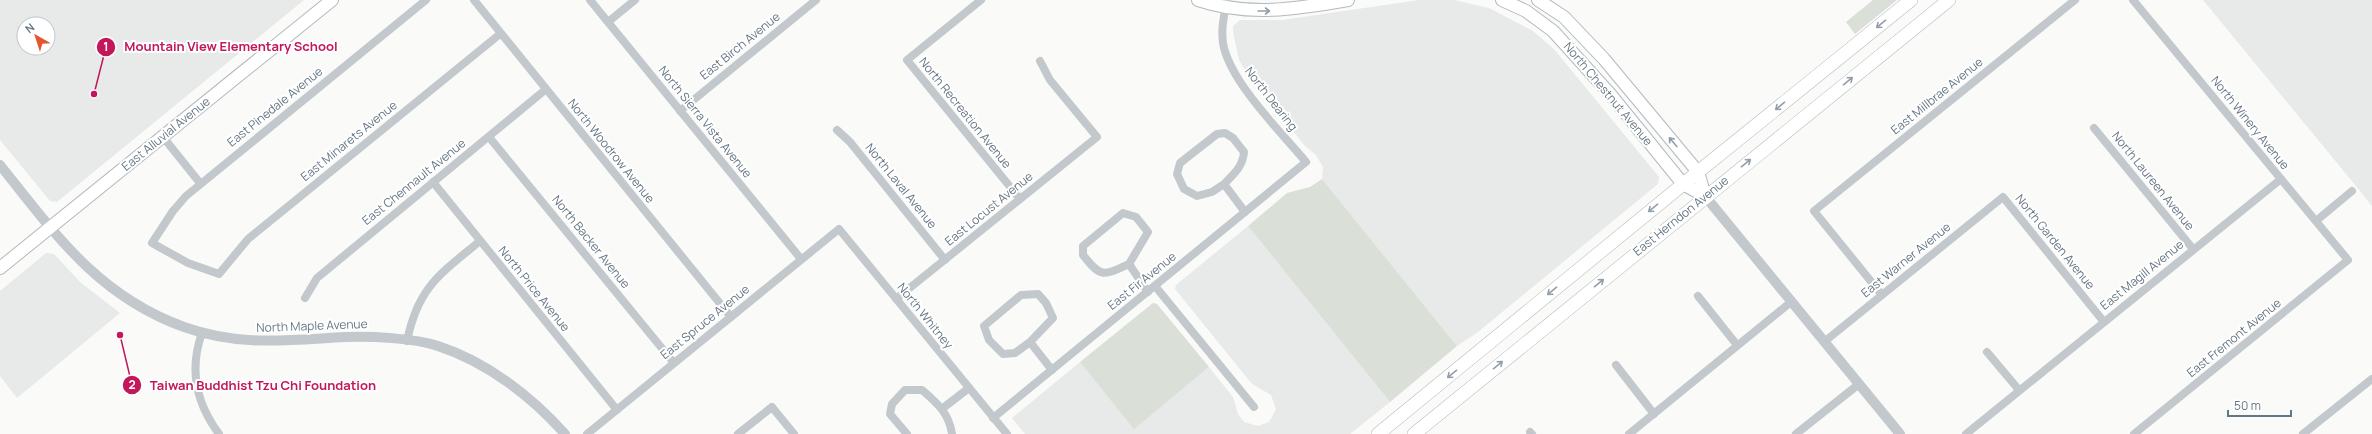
<svg xmlns="http://www.w3.org/2000/svg" width="2372" height="434" font-family="Manrope,sans-serif">
	<style>
		.built { fill: #e8e9e9; fill-rule: evenodd }
		.green { fill: #dadfd7 }
		.lines { fill: none; stroke-linecap: round; stroke-linejoin: round }
		.secondary-casing { stroke: #b3babf; stroke-width: 14 }
		.primary-casing { stroke: #b5babe; stroke-width: 14 }
		.minor { stroke: #c3c8cc; stroke-width: 8 }
		.tertiary { stroke: #c3c8cc; stroke-width: 10 }
		.secondary { stroke: #fff; stroke-width: 12 }
		.primary { stroke: #fff; stroke-width: 13 }
		.oneway { stroke: #939fa8 }
		.labels { text-anchor: middle; stroke-width: 4; stroke-linejoin: round; paint-order: stroke }
		.street-label { font-size: 12px; fill: #657683; stroke: #fff }
		.leader { fill: none; stroke: #c2185b; stroke-width: 1.5 }
		.callout-dot { fill: #c2185b; stroke: #fff; stroke-width: 1.5 }
		.mark-label { font-size: 12px; text-anchor: middle; font-weight: bold; fill: #fff }
		.callout-label { font-size: 13px; text-anchor: middle; font-weight: bold; fill: #c2185b; stroke: #fff; stroke-width: 4; stroke-linejoin: round; paint-order: stroke }
	</style>
	<rect width="100%" height="100%" fill="#fafaf8"/>
	<g class="built">
		<path d="M 0,0 L 304,0 L 57,202 L 50,201 L 0,140 ZM 24,24 L 48,24 L 48,48 L 24,48 Z"/>
		<path d="M 1419,0 L 1454,0 L 1489,8 L 1533,31 L 1554,49 L 1659,177 L 1658,184 L 1478,332 L 1457,346 L 1322,179 L 1323,167 L 1316,155 L 1305,146 L 1250,78 L 1239,60 L 1233,32 L 1233,26 L 1240,20 L 1282,20 Z"/>
		<path d="M 2203,0 L 2372,0 L 2372,206 L 2351,180 Z"/>
		<path d="M 1248,226 L 1390,402 L 1350,434 L 1025,434 L 1012,418 L 1080,362 L 1134,428 L 1209,367 L 1233,397 L 1238,414 L 1244,422 L 1258,426 L 1269,422 L 1276,409 L 1271,395 L 1252,384 L 1175,289 L 1176,285 Z"/>
		<path d="M 46,253 L 54,254 L 80,282 L 120,313 L 17,398 L 0,376 L 0,291 Z"/>
	</g>
	<g class="green">
		<path d="M 1873,0 L 1897,0 L 1855,34 L 1846,22 Z"/>
		<path d="M 1322,179 L 1457,346 L 1390,402 L 1248,226 L 1287,193 L 1310,187 Z"/>
		<path d="M 1153,303 L 1157,304 L 1209,367 L 1134,429 L 1080,362 Z"/>
	</g>
	<g class="lines">
		<g class="secondary-casing">
			<g id="secondary">
				<path d="M 1198,0 C 1249,17 1296,9 1348,0"/>
				<path d="M 1502,0 L 1526,11 L 1553,31 L 1610,94 L 1683,184 L 1705,196"/>
				<path d="M 1538,0 L 1564,17 L 1604,59 L 1698,172 L 1705,196"/>
				<path d="M 0,268 L 332,0"/>
			</g>
		</g>
		<g class="primary-casing">
			<g id="primary">
				<path d="M 1378,434 L 1698,172 L 1911,0"/>
				<path d="M 1414,434 L 1949,0"/>
			</g>
		</g>
		<g class="minor">
			<path d="M 426,0 L 186,196 L 173,211 L 152,243 L 188,263 L 219,274 L 248,239 L 500,34"/>
			<path d="M 474,0 L 731,317"/>
			<path d="M 590,0 L 801,259"/>
			<path d="M 981,0 L 907,60 L 1020,199"/>
			<path d="M 2133,0 L 2348,260 L 2134,434"/>
			<path d="M 608,22 L 635,0"/>
			<path d="M 680,111 L 816,0"/>
			<path d="M 2094,128 L 2193,249"/>
			<path d="M 837,130 L 850,142 L 945,260"/>
			<path d="M 163,137 L 200,183"/>
			<path d="M 489,137 L 674,363"/>
			<path d="M 433,182 L 617,410"/>
			<path d="M 1224,184 C 1234,174 1243,166 1244,152 L 1233,138 L 1225,133 L 1217,134 L 1180,163 L 1177,174 L 1184,189 L 1197,196 L 1212,192 L 1224,184 L 1245,212"/>
			<path d="M 2316,221 L 2352,191"/>
			<path d="M 1129,264 L 1148,232 L 1136,217 L 1123,213 L 1083,246 L 1083,255 C 1101,278 1103,276 1129,264 L 1148,292"/>
			<path d="M 1155,286 L 1254,407"/>
			<path d="M 1882,295 L 1814,211 L 2075,0"/>
			<path d="M 1698,296 L 1737,345"/>
			<path d="M 305,298 L 317,278 L 545,90"/>
			<path d="M 896,299 L 1097,137 L 1050,80 L 1040,61"/>
			<path d="M 202,333 C 189,369 196,403 219,434"/>
			<path d="M 407,341 C 418,287 440,274 480,241"/>
			<path d="M 1030,342 L 1053,318 L 1046,303 L 1038,294 L 1021,295 L 984,326 L 989,340 L 1003,354 L 1015,353 L 1030,342 L 1052,370"/>
			<path d="M 1824,342 L 2003,197 L 2104,322"/>
			<path d="M 1987,352 L 2019,390"/>
			<path d="M 1616,365 L 1654,414"/>
			<path d="M 943,408 L 969,388"/>
			<path d="M 993,418 L 1306,162 C 1281,132 1234,86 1224,48 C 1220,32 1224,16 1227,0"/>
			<path d="M 1530,432 L 1532,434"/>
			<path d="M 587,434 L 839,229 L 1007,434"/>
			<path d="M 738,434 L 772,407 L 794,434"/>
			<path d="M 907,434 L 890,414 L 892,404 L 905,390 L 922,390 C 937,403 949,413 952,434"/>
			<path d="M 1629,434 L 1791,302"/>
			<path d="M 1796,434 L 1859,384"/>
			<path d="M 1966,434 L 2281,179"/>
			<path d="M 2303,434 L 2372,379"/>
		</g>
		<g class="tertiary">
			<path d="M 0,165 C 55,234 98,296 184,327 C 240,347 288,340 345,337 C 371,336 414,338 438,346 C 487,362 531,396 565,434"/>
			<path d="M 1705,196 L 1900,434"/>
		</g>
		<use href="#secondary" class="secondary"/>
		<use href="#primary" class="primary"/>
	</g>
	<defs><path id="oneway-shaft" d="M-6 0H5M1.5-3L5.5 0L1.5 3" fill="none" stroke-width="1.6" stroke-linecap="round" stroke-linejoin="round"/></defs>
	<g class="oneway">
		<use href="#oneway-shaft" transform="translate(1264 11)"/>
		<use href="#oneway-shaft" transform="translate(1881 24) rotate(141)"/>
		<use href="#oneway-shaft" transform="translate(1848 81) rotate(-39)"/>
		<use href="#oneway-shaft" transform="translate(1780 106) rotate(141)"/>
		<use href="#oneway-shaft" transform="translate(1673 142) rotate(-130)"/>
		<use href="#oneway-shaft" transform="translate(1746 163) rotate(-39)"/>
		<use href="#oneway-shaft" transform="translate(1653 208) rotate(141)"/>
		<use href="#oneway-shaft" transform="translate(1599 283) rotate(-39)"/>
		<use href="#oneway-shaft" transform="translate(1552 291) rotate(140)"/>
		<use href="#oneway-shaft" transform="translate(1498 365) rotate(-39)"/>
		<use href="#oneway-shaft" transform="translate(1452 374) rotate(141)"/>
	</g>
	<g class="labels">
		<g class="street-label">
			<text transform="translate(740 46) rotate(-39)" y="4">East Birch Avenue</text>
			<text transform="translate(1608 94) rotate(50)" y="4">North Chestnut Avenue</text>
			<text transform="translate(1937 96) rotate(-39)" y="4">East Millbrae Avenue</text>
			<text transform="translate(1271 99) rotate(52)" y="4">North Dearing</text>
			<text transform="translate(275 107) rotate(-39)" y="4">East Pinedale Avenue</text>
			<text transform="translate(965 113) rotate(51)" y="4">North Recreation Avenue</text>
			<text transform="translate(705 122) rotate(51)" y="4">North Sierra Vista Avenue</text>
			<text transform="translate(2250 123) rotate(51)" y="4">North Winery Avenue</text>
			<text transform="translate(166 134) rotate(-39)" y="4">East Alluvial Avenue</text>
			<text transform="translate(349 141) rotate(-39)" y="4">East Minarets Avenue</text>
			<text transform="translate(611 151) rotate(51)" y="4">North Woodrow Avenue</text>
			<text transform="translate(2153 181) rotate(51)" y="4">North Laureen Avenue</text>
			<text transform="translate(414 182) rotate(-39)" y="4">East Chennault Avenue</text>
			<text transform="translate(901 186) rotate(51)" y="4">North Laval Avenue</text>
			<text transform="translate(989 209) rotate(-39)" y="4">East Locust Avenue</text>
			<text transform="translate(1681 216) rotate(-39)" y="4">East Herndon Avenue</text>
			<text transform="translate(591 242) rotate(51)" y="4">North Backer Avenue</text>
			<text transform="translate(2055 242) rotate(51)" y="4">North Garden Avenue</text>
			<text transform="translate(1906 260) rotate(-39)" y="4">East Warner Avenue</text>
			<text transform="translate(2142 275) rotate(-39)" y="4">East Magill Avenue</text>
			<text transform="translate(1142 281) rotate(-39)" y="4">East Fir Avenue</text>
			<text transform="translate(534 289) rotate(51)" y="4">North Price Avenue</text>
			<text transform="translate(925 316) rotate(51)" y="4">North Whitney</text>
			<text transform="translate(705 322) rotate(-39)" y="4">East Spruce Avenue</text>
			<text transform="translate(312 326) rotate(-2)" y="4">North Maple Avenue</text>
			<text transform="translate(2234 338) rotate(-39)" y="4">East Fremont Avenue</text>
		</g>
	</g>
	<path class="leader" d="M94 94L106 47M120 335L132 385"/>
	<g class="callout-dot">
		<circle cx="94" cy="94" r="4"/>
		<circle cx="120" cy="335" r="4"/>
		<circle cx="106" cy="47" r="10"/>
		<circle cx="132" cy="385" r="10"/>
	</g>
	<g class="mark-label">
		<text x="106" y="51">1</text>
		<text x="132" y="389">2</text>
	</g>
	<g class="callout-label">
		<text x="231" y="51">Mountain View Elementary School</text>
		<text x="263" y="390">Taiwan Buddhist Tzu Chi Foundation</text>
	</g>
	<g transform="translate(36 36) rotate(321)"><circle r="19" fill="#ffffff" stroke="#c1c8cd"/>
	<path d="M0-3L7 15L0 10L-7 15Z" fill="#e4572e"/>
	<text y="-6" font-size="11" font-weight="bold" text-anchor="middle" fill="#657683">N</text>
	</g>
	<path d="M2228 410v6h63v-6" fill="none" stroke="#657683" stroke-width="2"/>
	<text x="2234" y="410" font-size="12" fill="#657683" stroke="#ffffff" stroke-width="3" paint-order="stroke">50 m</text>
</svg>
